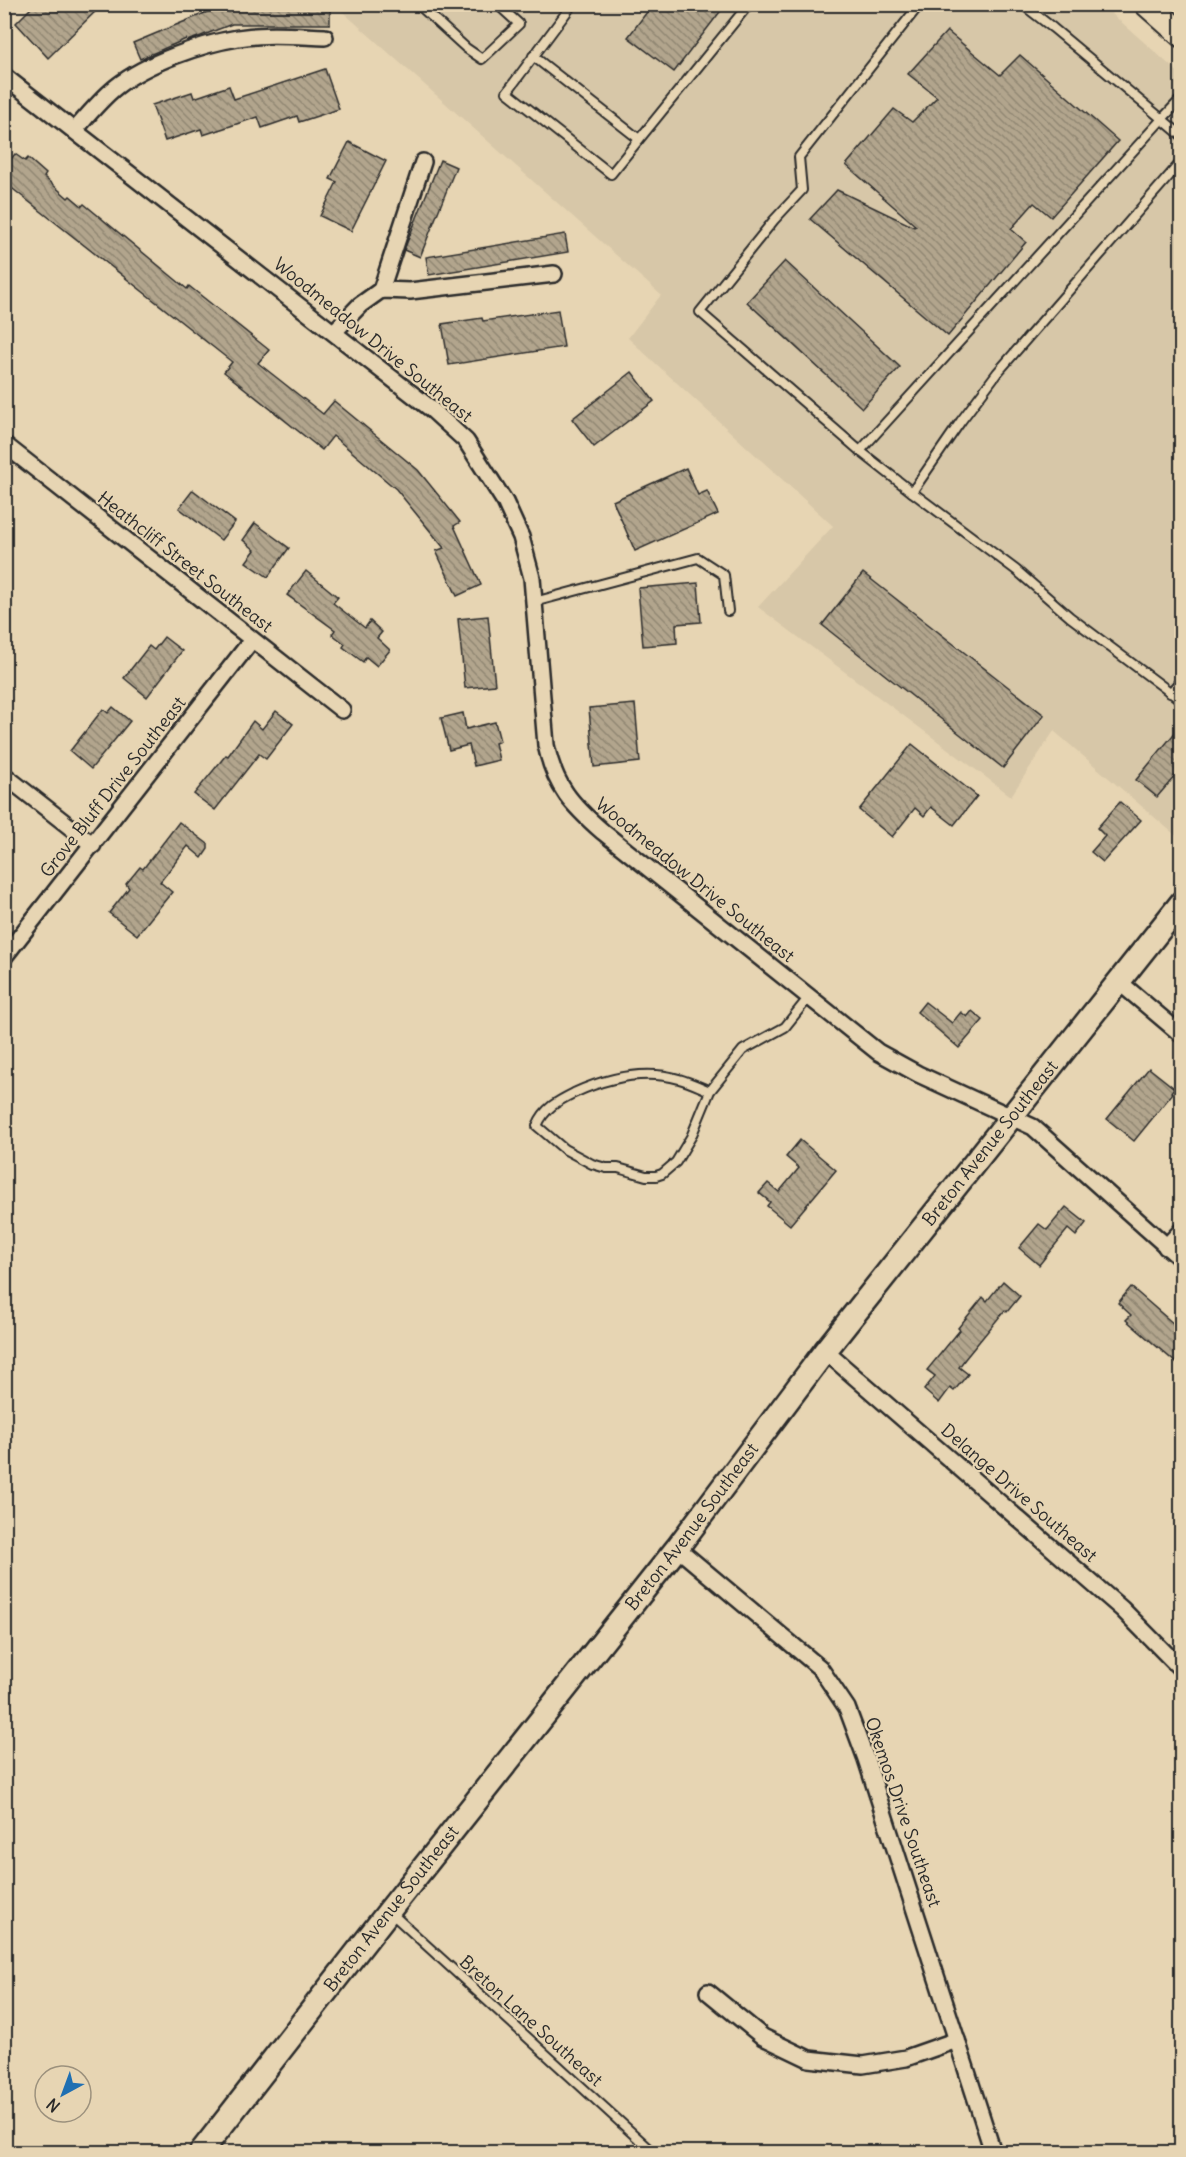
<svg xmlns="http://www.w3.org/2000/svg" width="1186" height="2157" font-family="Delius,sans-serif">
	<style>
		.built { fill: #d7c7a8 }
		.building { fill: url(#building-back-hatch); stroke: #2b2b2b; stroke-width: 1.5 }
		.lines { fill: none; stroke-linecap: round; stroke-linejoin: round }
		.lane-casing { stroke: #2b2b2b; stroke-width: 12 }
		.street-casing { stroke: #2b2b2b; stroke-width: 20 }
		.secondary-casing { stroke: #2b2b2b; stroke-width: 27 }
		.primary-casing { stroke: #2b2b2b; stroke-width: 28 }
		.lane { stroke: #e7d5b3; stroke-width: 8 }
		.street { stroke: #e7d5b3; stroke-width: 15 }
		.secondary { stroke: #e7d5b3; stroke-width: 22 }
		.primary { stroke: #e7d5b3; stroke-width: 24 }
		.labels { text-anchor: middle; stroke-width: 4.5; stroke-linejoin: round; paint-order: stroke }
		.street-label { font-size: 18px; fill: #2b2b2b; stroke: #e7d5b3 }
	</style>
	<defs>
		<pattern id="building-back-hatch" width="6" height="6" patternUnits="userSpaceOnUse" patternTransform="scale(1.5)"><rect width="6" height="6" fill="#b2a58d"/><path d="M-1 5l2 2M0 0l6 6M5-1l2 2" fill="none" stroke="#918773"/></pattern>
	</defs>
	<rect width="100%" height="100%" fill="#e7d5b3"/>
	<filter id="ink" filterUnits="userSpaceOnUse"><feTurbulence type="fractalNoise" baseFrequency=".0167" numOctaves="2"/><feDisplacementMap in="SourceGraphic" scale="12" xChannelSelector="R" yChannelSelector="G"/><feConvolveMatrix kernelMatrix="1 2 1 2 8 2 1 2 1" color-interpolation-filters="sRGB"/></filter>
	<g filter="url(#ink)">
		<path class="built" d="M 335,5 L 1102,5 L 1181,75 L 1181,840 L 1054,731 L 1011,796 L 758,607 L 833,526 L 628,338 L 661,295 Z"/>
		<g class="building">
			<path d="M 35,4 L 103,4 L 48,58 L 16,23 Z"/>
			<path d="M 653,4 L 726,4 L 674,72 L 628,37 Z"/>
			<path d="M 224,5 L 330,5 L 330,24 L 232,24 L 201,36 L 187,41 L 186,39 L 140,59 L 133,43 Z"/>
			<path d="M 947,31 L 1000,75 L 1020,55 L 1118,141 L 1051,217 L 1034,203 L 1011,229 L 1026,242 L 948,336 L 810,219 L 837,190 L 914,227 L 916,226 L 846,165 L 894,109 L 912,122 L 937,97 L 908,74 Z"/>
			<path d="M 325,69 L 339,109 L 299,122 L 297,116 L 262,128 L 258,117 L 203,135 L 201,129 L 165,141 L 152,105 L 192,92 L 194,98 L 229,86 L 234,99 Z"/>
			<path d="M 349,142 L 386,161 L 351,231 L 320,216 L 337,182 L 330,179 Z"/>
			<path d="M 15,154 L 25,161 L 28,158 L 46,174 L 44,177 L 68,198 L 70,196 L 82,206 L 84,204 L 187,289 L 189,286 L 269,350 L 258,363 L 300,396 L 323,414 L 334,401 L 418,470 L 460,522 L 454,526 L 481,585 L 457,596 L 436,551 L 444,548 L 396,489 L 333,436 L 322,450 L 224,372 L 232,362 L 4,182 L 4,167 Z"/>
			<path d="M 440,160 L 456,167 L 420,257 L 404,250 Z"/>
			<path d="M 565,234 L 568,252 L 429,275 L 426,257 Z"/>
			<path d="M 785,261 L 900,367 L 862,408 L 747,302 Z"/>
			<path d="M 558,310 L 564,347 L 449,365 L 442,324 L 482,318 L 483,321 Z"/>
			<path d="M 632,372 L 654,401 L 594,447 L 572,419 Z"/>
			<path d="M 686,468 L 698,495 L 707,491 L 718,514 L 635,551 L 613,501 Z"/>
			<path d="M 193,490 L 235,522 L 221,540 L 179,508 Z"/>
			<path d="M 255,523 L 289,548 L 268,577 L 246,562 L 255,550 L 243,540 Z"/>
			<path d="M 306,571 L 338,597 L 333,603 L 365,628 L 370,621 L 382,632 L 377,638 L 390,650 L 377,666 L 366,657 L 363,662 L 343,647 L 345,644 L 332,634 L 335,630 L 287,595 Z"/>
			<path d="M 863,573 L 1044,715 L 1003,768 L 822,625 Z"/>
			<path d="M 698,583 L 701,622 L 676,624 L 677,643 L 643,646 L 638,588 Z"/>
			<path d="M 488,616 L 495,685 L 465,688 L 458,619 Z"/>
			<path d="M 164,637 L 182,651 L 147,697 L 124,678 L 149,646 L 154,650 Z"/>
			<path d="M 635,704 L 640,762 L 594,767 L 589,708 Z"/>
			<path d="M 113,707 L 130,721 L 91,769 L 70,751 L 103,709 L 108,713 Z"/>
			<path d="M 276,711 L 293,724 L 266,759 L 259,754 L 215,810 L 194,794 L 226,755 L 228,756 L 253,721 L 262,729 Z"/>
			<path d="M 463,713 L 466,729 L 495,722 L 500,741 L 495,743 L 499,760 L 474,766 L 469,745 L 449,750 L 441,718 Z"/>
			<path d="M 1182,724 L 1182,768 L 1157,797 L 1136,780 Z"/>
			<path d="M 912,744 L 977,796 L 954,825 L 931,807 L 924,816 L 915,808 L 892,837 L 859,810 Z"/>
			<path d="M 1120,802 L 1141,820 L 1103,862 L 1091,852 L 1105,836 L 1097,828 Z"/>
			<path d="M 179,822 L 208,844 L 208,849 L 202,858 L 188,846 L 160,882 L 172,892 L 137,935 L 109,913 L 129,888 L 126,884 L 140,867 L 143,869 Z"/>
			<path d="M 925,1002 L 952,1023 L 961,1012 L 967,1017 L 972,1011 L 983,1020 L 959,1048 L 917,1012 Z"/>
			<path d="M 1149,1068 L 1174,1088 L 1171,1092 L 1173,1093 L 1134,1141 L 1107,1119 Z"/>
			<path d="M 800,1140 L 836,1170 L 790,1225 L 767,1206 L 770,1202 L 759,1193 L 768,1183 L 779,1192 L 799,1168 L 786,1157 Z"/>
			<path d="M 1066,1207 L 1086,1223 L 1076,1236 L 1068,1229 L 1039,1265 L 1019,1248 L 1039,1224 L 1047,1230 Z"/>
			<path d="M 1003,1281 L 1020,1296 L 1007,1312 L 1005,1310 L 965,1359 L 959,1367 L 968,1374 L 954,1391 L 950,1388 L 939,1403 L 924,1390 L 935,1376 L 927,1370 L 960,1330 L 958,1328 L 983,1297 L 987,1301 Z"/>
			<path d="M 1131,1287 L 1182,1331 L 1182,1368 L 1126,1320 L 1131,1315 L 1118,1303 Z"/>
		</g>
		<g class="lines">
			<g class="lane-casing">
				<g id="lane">
					<path d="M 421,4 L 420,6 L 466,48 L 482,59 L 519,24 L 497,4"/>
					<path d="M 568,4 L 569,9 L 507,92 L 611,174 L 749,4"/>
					<path d="M 533,56 L 639,139"/>
					<path d="M 1182,98 L 1162,119 L 1182,136"/>
					<path d="M 1182,161 L 997,373 L 961,421 L 912,492 L 1016,570 L 1070,617 L 1182,701"/>
					<path d="M 860,451 L 1162,119 L 1053,28 L 1022,4"/>
					<path d="M 912,492 L 860,451 L 700,312 L 774,220 L 802,190 L 799,157 L 920,4"/>
					<path d="M 534,602 L 698,558 L 724,575 L 728,611"/>
					<path d="M 1170,693 L 1182,679"/>
					<path d="M 710,1091 C 700,1087 690,1082 679,1079 C 643,1069 607,1078 574,1093 C 558,1101 544,1108 537,1126 L 564,1149 L 592,1164 L 606,1168 L 618,1168 L 646,1176 L 656,1176 L 662,1174 L 676,1162 L 691,1137 L 710,1091 L 743,1050 L 785,1027 L 809,997"/>
					<path d="M 390,1912 L 653,2152"/>
				</g>
			</g>
			<g class="street-casing">
				<g id="street">
					<path d="M 4,76 L 430,408 L 466,441 L 505,502 L 521,537 L 532,578 L 546,745 C 555,787 572,805 603,832 L 878,1052 L 918,1074 L 1033,1127 L 1182,1260"/>
					<path d="M 75,130 C 88,115 101,99 116,87 C 146,63 201,44 238,38 C 266,33 297,36 325,37"/>
					<path d="M 381,290 L 423,162"/>
					<path d="M 334,332 L 360,305 L 381,290 L 410,291 L 554,274"/>
					<path d="M 4,444 L 342,710"/>
					<path d="M 4,775 L 93,845"/>
					<path d="M 4,957 L 252,640"/>
					<path d="M 1118,981 L 1182,1035"/>
					<path d="M 1166,1247 L 1182,1230"/>
					<path d="M 825,1351 L 1122,1609 L 1182,1670"/>
					<path d="M 677,1548 L 820,1668 L 847,1708 L 866,1759 L 993,2152"/>
					<path d="M 708,1992 L 763,2037 L 809,2059 L 863,2065 L 906,2058 L 957,2040"/>
				</g>
			</g>
			<g class="secondary-casing">
				<g id="secondary">
					<path id="s1" d="M 201,2152 L 389,1911 L 677,1548 L 825,1351 L 1182,902"/>
				</g>
			</g>
			<g class="primary-casing">
				<path id="primary" d="M 1147,4 L 1182,35"/>
			</g>
			<use href="#lane" class="lane"/>
			<use href="#street" class="street"/>
			<use href="#secondary" class="secondary"/>
			<use href="#primary" class="primary"/>
		</g>
	</g>
	<g class="labels">
		<g class="street-label">
			<text transform="translate(373 340) rotate(39)" y="6">Woodmeadow Drive Southeast</text>
			<text transform="translate(185 562) rotate(38)" y="6">Heathcliff Street Southeast</text>
			<text transform="translate(113 787) rotate(-52)" y="6">Grove Bluff Drive Southeast</text>
			<text transform="translate(695 880) rotate(39)" y="6">Woodmeadow Drive Southeast</text>
			<text dy="6" stroke="none"><textPath href="#s1" startOffset="1281">Breton Avenue Southeast</textPath></text>
			<text transform="translate(1019 1493) rotate(41)" y="6">Delange Drive Southeast</text>
			<text dy="6" stroke="none"><textPath href="#s1" startOffset="795">Breton Avenue Southeast</textPath></text>
			<text transform="translate(903 1812) rotate(71)" y="6">Okemos Drive Southeast</text>
			<text dy="6" stroke="none"><textPath href="#s1" startOffset="309">Breton Avenue Southeast</textPath></text>
			<text transform="translate(531 2021) rotate(42)" y="6">Breton Lane Southeast</text>
		</g>
	</g>
	<rect width="1186" height="2157" fill="none" stroke="#e7d5b3" stroke-width="24"/>
	<rect x="12" y="12" width="1162" height="2133" fill="none" stroke="#2b2b2b" stroke-width="2" filter="url(#ink)"/>
	<g transform="translate(63 2094) rotate(221)"><circle r="28" fill="#e7d5b3" stroke="#9c917d" stroke-width="1.5"/>
	<path d="M0-4.5L10 22L0 15L-10 22Z" fill="#1f6fb2"/>
	<text y="-9" font-size="16" font-weight="bold" text-anchor="middle" fill="#2b2b2b">N</text>
	</g>
</svg>
